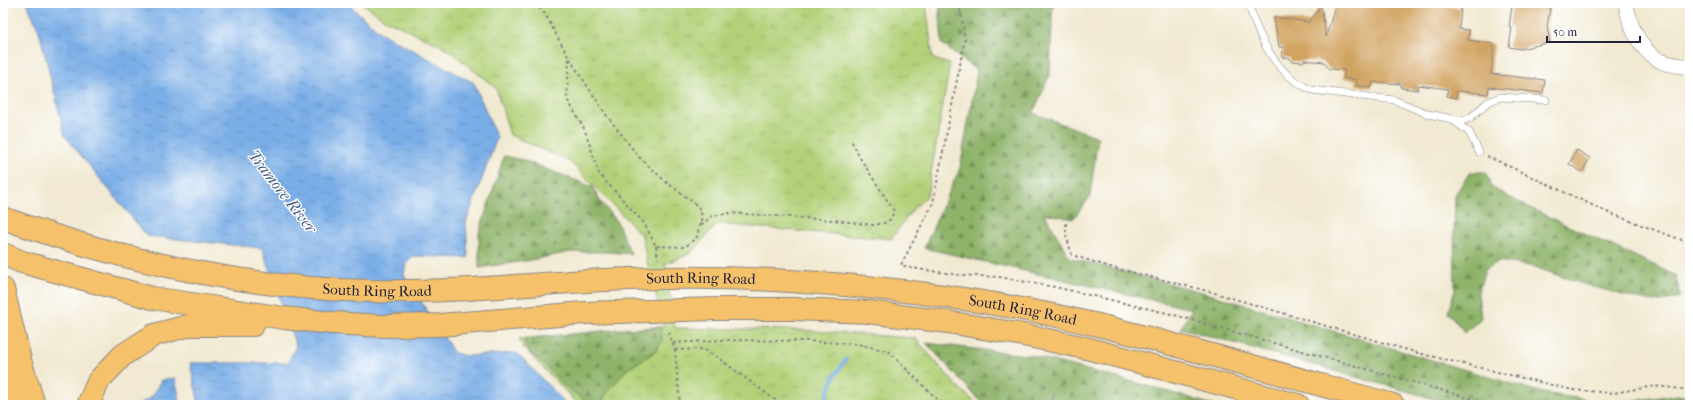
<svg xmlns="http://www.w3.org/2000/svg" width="1693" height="408" font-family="'IM FELL French Canon',serif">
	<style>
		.grass { fill: url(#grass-tufts); stroke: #6a7a5a }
		.forest { fill: url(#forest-firs); stroke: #586a52 }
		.water { fill: url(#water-ripples); stroke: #4e6891 }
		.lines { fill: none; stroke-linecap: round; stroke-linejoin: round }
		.stream { stroke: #7aaee7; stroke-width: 3.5 }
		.building { fill: #d1a361 }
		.lane-casing { stroke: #8a8686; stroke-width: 8 }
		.street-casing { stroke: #8a8686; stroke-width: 16 }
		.highway-casing { stroke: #8a8686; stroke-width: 24 }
		.path { stroke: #8a8686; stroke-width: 2; stroke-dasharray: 3 3; stroke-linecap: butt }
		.lane { stroke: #fff; stroke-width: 7 }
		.street { stroke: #fff; stroke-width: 15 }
		.highway { stroke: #f5c16b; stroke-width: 22 }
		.labels { text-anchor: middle; stroke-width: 3; stroke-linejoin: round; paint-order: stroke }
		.street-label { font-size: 15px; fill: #22223b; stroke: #fff }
		.water-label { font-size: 16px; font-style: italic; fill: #455a80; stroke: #fff }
	</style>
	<defs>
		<pattern id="grass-tufts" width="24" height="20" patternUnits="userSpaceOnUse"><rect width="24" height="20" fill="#b3d179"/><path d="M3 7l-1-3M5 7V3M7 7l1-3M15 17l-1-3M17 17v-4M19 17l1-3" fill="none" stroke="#9ab36a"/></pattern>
		<pattern id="forest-firs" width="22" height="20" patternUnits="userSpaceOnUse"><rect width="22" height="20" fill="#8eb369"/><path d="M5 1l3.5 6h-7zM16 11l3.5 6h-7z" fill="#749158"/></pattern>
		<pattern id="water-ripples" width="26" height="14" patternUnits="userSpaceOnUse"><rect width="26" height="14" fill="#7aaee7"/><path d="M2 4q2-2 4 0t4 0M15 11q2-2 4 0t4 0" fill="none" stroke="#648dbc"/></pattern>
	</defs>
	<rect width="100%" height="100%" fill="#fff"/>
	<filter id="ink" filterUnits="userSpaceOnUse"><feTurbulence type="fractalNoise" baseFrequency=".025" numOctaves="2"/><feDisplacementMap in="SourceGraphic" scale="8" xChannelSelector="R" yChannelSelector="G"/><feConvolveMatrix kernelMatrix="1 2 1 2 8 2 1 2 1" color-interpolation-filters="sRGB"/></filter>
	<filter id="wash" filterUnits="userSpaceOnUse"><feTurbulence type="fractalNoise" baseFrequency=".012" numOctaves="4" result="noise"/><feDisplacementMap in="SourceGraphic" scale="16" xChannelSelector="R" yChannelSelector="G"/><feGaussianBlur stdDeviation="0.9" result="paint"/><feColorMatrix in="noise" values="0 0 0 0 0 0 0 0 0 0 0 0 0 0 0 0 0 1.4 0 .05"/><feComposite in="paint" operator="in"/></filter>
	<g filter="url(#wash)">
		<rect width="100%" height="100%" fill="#f1e9d1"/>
		<path class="grass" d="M 362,3 L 926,3 L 933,59 L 950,64 L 927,196 L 913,209 L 891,239 L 717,224 L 691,253 L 665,264 L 675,328 L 799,330 L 915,338 L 956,385 L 978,405 L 579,405 L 524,348 L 519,339 L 664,326 L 647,262 L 642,236 L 613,205 L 570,162 L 510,135 L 496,88 L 446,48 L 386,20 Z"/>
		<g class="forest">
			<path d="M 939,3 L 1053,3 L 1050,74 L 1033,113 L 1098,137 L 1090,197 L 1073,219 L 1044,213 L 1070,258 L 1202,292 L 1543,393 L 1609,403 L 1678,395 L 1690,398 L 1690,405 L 1456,405 L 1181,328 L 1192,309 L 924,248 L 960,168 L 977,71 L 942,44 Z"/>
			<path d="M 504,156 L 523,160 L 593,187 L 600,201 L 616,220 L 631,254 L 609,252 L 570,252 L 531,260 L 479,268 L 479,233 Z"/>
			<path d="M 1470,172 L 1486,172 L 1491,187 C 1550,221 1615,245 1676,276 L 1680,297 L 1661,302 L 1634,298 L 1583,284 L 1535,267 L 1499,261 L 1485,270 L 1478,293 L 1481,318 L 1465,333 L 1448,312 L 1455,290 L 1454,231 L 1455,195 Z"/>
			<path d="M 661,328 L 662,342 L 656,351 L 626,370 L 607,393 L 600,405 L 590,405 L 562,384 L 545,365 L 527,350 L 524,340 L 541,337 L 623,329 Z"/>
			<path d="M 926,343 L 1034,356 L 1156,388 L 1213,405 L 984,405 Z"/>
		</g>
		<g class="water">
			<path d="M 27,3 L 347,3 L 381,33 L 474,83 L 497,138 L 466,222 L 468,258 L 413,256 L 406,263 L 404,275 L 454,353 L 467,356 L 517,353 L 567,405 L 199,405 L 190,363 L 288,363 L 296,346 L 262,248 L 147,236 L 65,136 L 39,31 Z"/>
			<path d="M 175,378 L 181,405 L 138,405 L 152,397 L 161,380 Z"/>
		</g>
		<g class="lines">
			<path class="stream" d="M 823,405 L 834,377 L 846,359"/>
		</g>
		<g id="blocks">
			<g class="building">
				<path d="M 1336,3 L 1429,3 L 1461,8 L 1459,29 L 1469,30 L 1468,40 L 1494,44 L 1491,74 L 1545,80 L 1543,93 L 1489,87 L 1488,94 L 1457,91 L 1456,98 L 1447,96 L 1448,89 L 1418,85 L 1418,90 L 1401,88 L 1401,84 L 1373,82 L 1371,88 L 1356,85 L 1357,80 L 1344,78 L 1344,70 L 1329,69 L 1324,62 L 1304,60 L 1303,62 L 1290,61 L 1290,58 L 1282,57 L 1283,47 L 1279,47 L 1274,17 L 1309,22 L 1321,5 L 1326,37 Z"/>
				<path d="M 1515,3 L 1551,3 L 1547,27 L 1550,42 L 1521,49 L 1509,47 L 1512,28 L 1509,27 L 1512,6 Z"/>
				<path d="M 1577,150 L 1590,158 L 1582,172 L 1569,164 Z"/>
			</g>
		</g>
	</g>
	<g filter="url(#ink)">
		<use href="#blocks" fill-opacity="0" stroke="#8a8686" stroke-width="1"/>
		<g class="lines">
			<g class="lane-casing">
				<g id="lane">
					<path d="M 1248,3 C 1259,38 1276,76 1312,90 L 1394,100 L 1428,114 L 1462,121 L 1470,118 L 1488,102 L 1500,97 L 1546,100"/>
					<path d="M 1454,121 L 1469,132 L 1479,152"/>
				</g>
			</g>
			<g class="street-casing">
				<path id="street" d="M 1626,3 C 1629,24 1638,47 1657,59 C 1666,65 1679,65 1690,67"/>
			</g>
			<g class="highway-casing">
				<g id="highway">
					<path id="s1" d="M 3,218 C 121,261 245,288 371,291 C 449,293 527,284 605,280 C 666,277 728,277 789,281 C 893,287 997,301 1098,325 C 1197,350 1295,378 1393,405"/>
					<path d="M 3,254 L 22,262 L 152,298 L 284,318 L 333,323 L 383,326 L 440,325 L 584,313 L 716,309 L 793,309 L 868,312 L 948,322 L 1024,335 L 1086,348 L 1298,405"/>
					<path d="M 3,289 L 20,360 L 34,405"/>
					<path d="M 3,352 L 16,405"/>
					<path d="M 88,405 L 99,380 L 123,355 L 154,335 L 191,325 L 253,325"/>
				</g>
			</g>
			<g class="path">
				<path d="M 535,3 L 545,14 L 569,58 L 607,116 L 639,157 L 666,182 L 698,206 L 702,216 L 697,237 L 685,247 L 656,246 L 644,223 L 599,174 L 585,130 L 567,99 L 569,58"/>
				<path d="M 959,3 L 965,39 L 933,203 L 901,265 L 911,268 L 959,275 L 999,277 L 1055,287 L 1171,314 L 1494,405"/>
				<path d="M 1487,156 L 1609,213 L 1690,243"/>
				<path d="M 1066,223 L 1066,235 L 1072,255 L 1110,267 L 1208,291 L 1418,353 L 1573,390 L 1613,393 L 1655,386 L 1690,390"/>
				<path d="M 701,225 L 712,216 L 731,213 L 834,220 L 874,225 L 884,223 L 891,219 L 894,211 L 860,158 L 851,140"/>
				<path d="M 656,246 L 658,259"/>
				<path d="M 669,332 L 675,350 L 680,405"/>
				<path d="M 673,343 L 721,340 L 806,341 L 857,344 L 888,351 L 943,405"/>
				<path d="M 675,350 L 703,349 L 717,357 L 782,405"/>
			</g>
			<use href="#lane" class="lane"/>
			<use href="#street" class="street"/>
			<use href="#highway" class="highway"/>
		</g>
	</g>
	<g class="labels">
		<g class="street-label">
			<text dy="5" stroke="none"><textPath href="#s1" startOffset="707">South Ring Road</textPath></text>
			<text dy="5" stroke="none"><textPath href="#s1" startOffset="383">South Ring Road</textPath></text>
			<text dy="5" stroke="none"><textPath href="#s1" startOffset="1031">South Ring Road</textPath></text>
		</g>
		<g class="water-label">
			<text transform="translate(283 191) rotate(52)" y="6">Tramore River</text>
		</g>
	</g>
	<rect width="1693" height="408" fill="none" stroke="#fff" stroke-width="16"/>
	<path d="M1547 36v6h93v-6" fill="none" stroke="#22223b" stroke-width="2"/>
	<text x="1553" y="36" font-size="12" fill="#22223b" stroke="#ffffff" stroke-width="3" paint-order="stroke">50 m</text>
</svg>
